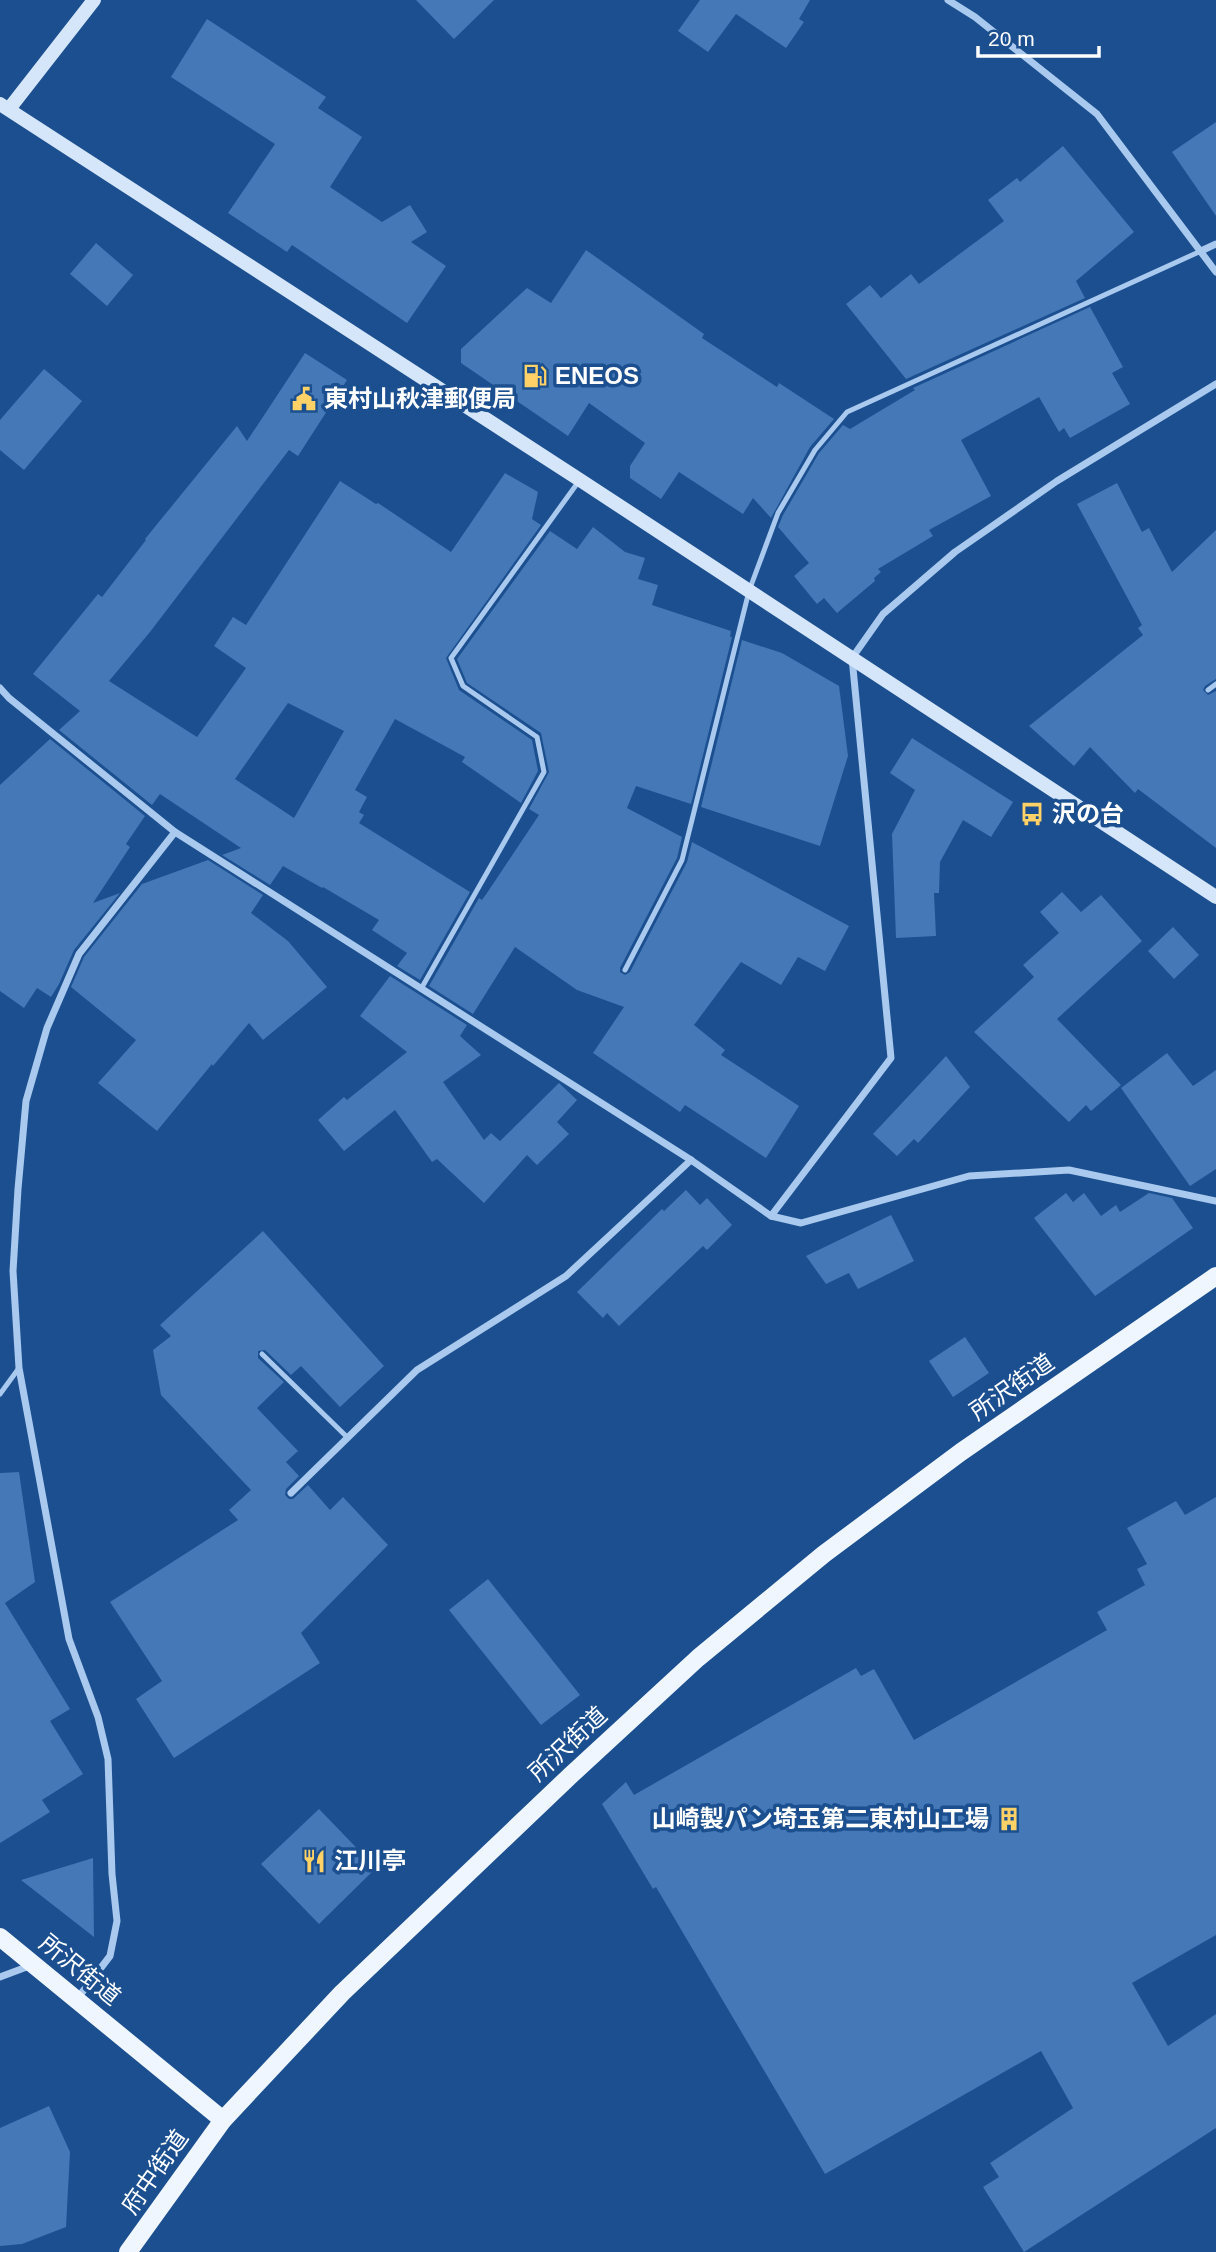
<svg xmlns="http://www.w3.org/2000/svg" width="1216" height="2252" font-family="Helvetica,'Noto Sans JP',sans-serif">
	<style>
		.building { fill: #4478b7; fill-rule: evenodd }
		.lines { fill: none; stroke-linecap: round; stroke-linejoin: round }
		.lane { stroke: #a9c9ee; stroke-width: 5 }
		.street { stroke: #a9c9ee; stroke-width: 7 }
		.secondary { stroke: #d6e6fa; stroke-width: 14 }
		.primary { stroke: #f0f6ff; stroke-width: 18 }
		.labels { text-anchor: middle; stroke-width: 7; stroke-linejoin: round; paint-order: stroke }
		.poi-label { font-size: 24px; font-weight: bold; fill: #fff; stroke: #1b4f8f; text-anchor: start }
		.street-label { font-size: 24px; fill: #fff; stroke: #1b4f8f }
	</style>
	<rect width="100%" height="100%" fill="#1b4f8f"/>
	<g class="building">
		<path d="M 416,0 L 494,0 L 454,39 Z"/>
		<path d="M 700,0 L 810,0 L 799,19 L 804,22 L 786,48 L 736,14 L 708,52 L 678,31 Z"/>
		<path d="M 207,19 L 326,97 L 318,108 L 362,137 L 330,187 L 382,222 L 410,205 L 427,232 L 411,242 L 446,266 L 407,323 L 292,245 L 287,252 L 228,213 L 275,144 L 171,77 Z"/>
		<path d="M 1216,122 L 1216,216 L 1172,152 Z"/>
		<path d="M 1063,146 L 1134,232 L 1076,281 L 1085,298 L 906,379 L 846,304 L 870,285 L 881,298 L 911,274 L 919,284 L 1004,221 L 988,200 L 1017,178 L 1020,182 Z"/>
		<path d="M 96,243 L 133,275 L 107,306 L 70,274 Z"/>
		<path d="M 586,250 L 704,334 L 702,338 L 777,387 L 779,383 L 834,419 L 810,447 L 771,518 L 753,498 L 743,514 L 679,472 L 661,499 L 630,478 L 630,466 L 645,443 L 589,403 L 568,436 L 461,363 L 461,349 L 527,288 L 551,303 Z"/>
		<path d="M 1090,307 L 1123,367 L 1112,373 L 1130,404 L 1070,438 L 1064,428 L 1059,432 L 1039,397 L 961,440 L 991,496 L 929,530 L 933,536 L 878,569 L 881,572 L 874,578 L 875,581 L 837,613 L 824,598 L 817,604 L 794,576 L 809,563 L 778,527 L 783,515 L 819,453 L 843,425 L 850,429 L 915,390 L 913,388 Z"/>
		<path d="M 305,353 L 347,380 L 298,456 L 289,450 L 150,632 L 109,681 L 197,737 L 246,668 L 214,646 L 233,617 L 246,625 L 340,481 L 376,504 L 378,503 L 451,552 L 505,473 L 538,492 L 532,519 L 541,525 L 446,658 L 459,690 L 532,740 L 538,771 L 521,803 L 462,762 L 465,757 L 395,719 L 355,790 L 367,797 L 359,812 L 364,815 L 359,823 L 470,892 L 420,980 L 397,966 L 407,953 L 372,930 L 379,920 L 323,887 L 322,888 L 283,866 L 270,885 L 222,855 L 241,848 L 160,794 L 152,805 L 59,730 L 80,711 L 33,674 L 98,594 L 102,597 L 146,540 L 145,539 L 237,426 L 247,441 ZM 288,703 L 344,731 L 294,818 L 235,779 Z"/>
		<path d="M 44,369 L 82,401 L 24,470 L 0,450 L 0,420 Z"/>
		<path d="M 1117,483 L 1142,532 L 1149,528 L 1172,572 L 1216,530 L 1216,679 L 1205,686 L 1203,690 L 1208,695 L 1216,691 L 1216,848 L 1138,789 L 1135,793 L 1090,747 L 1074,766 L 1029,726 L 1143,635 L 1138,628 L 1142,625 L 1077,504 Z"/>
		<path d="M 593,527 L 625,552 L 645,558 L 638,579 L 658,585 L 652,605 L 731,631 L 730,637 L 732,637 L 691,804 L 636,786 L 627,808 L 682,837 L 677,858 L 620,968 L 620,972 L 625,975 L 630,972 L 687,862 L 692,842 L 849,926 L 825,971 L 798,957 L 781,985 L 741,962 L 694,1025 L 725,1050 L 721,1055 L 799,1106 L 766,1158 L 685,1105 L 680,1112 L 593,1053 L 624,1007 L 577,990 L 515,947 L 473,1014 L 429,986 L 479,898 L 482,900 L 489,890 L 539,815 L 529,809 L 549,772 L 541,733 L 467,683 L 457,659 L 550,531 L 577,549 Z"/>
		<path d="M 742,640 L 782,653 L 839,686 L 848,756 L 820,846 L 701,807 Z"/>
		<path d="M 912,738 L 1013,802 L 991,837 L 963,820 L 940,862 L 939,893 L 934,893 L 936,936 L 896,938 L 892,834 L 915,790 L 890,773 Z"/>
		<path d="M 50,739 L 145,816 L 126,844 L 130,847 L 93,903 L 120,893 L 74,950 L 59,984 L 51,997 L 37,988 L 24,1008 L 0,991 L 0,785 Z"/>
		<path d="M 208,860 L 263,895 L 251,913 L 288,941 L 327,987 L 263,1040 L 249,1023 L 213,1066 L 212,1064 L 157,1131 L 98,1083 L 136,1040 L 71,987 L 84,957 L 142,884 Z"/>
		<path d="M 1062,892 L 1081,912 L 1101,895 L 1142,941 L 1057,1019 L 1121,1085 L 1091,1111 L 1086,1105 L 1069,1122 L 974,1032 L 1034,977 L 1023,965 L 1059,933 L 1040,912 Z"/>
		<path d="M 1173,927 L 1199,955 L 1174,979 L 1148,951 Z"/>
		<path d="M 390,976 L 467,1025 L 460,1036 L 481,1055 L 443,1082 L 484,1140 L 491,1133 L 500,1141 L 559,1083 L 577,1100 L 557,1122 L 569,1134 L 537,1165 L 527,1155 L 484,1203 L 437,1159 L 432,1162 L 395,1110 L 344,1151 L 318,1120 L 344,1097 L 347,1100 L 407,1052 L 360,1016 Z"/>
		<path d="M 1167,1053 L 1193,1086 L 1216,1070 L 1216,1169 L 1190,1186 L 1121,1088 Z"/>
		<path d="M 946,1056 L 970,1087 L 918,1143 L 914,1139 L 897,1156 L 873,1134 Z"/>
		<path d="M 686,1190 L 700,1205 L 707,1198 L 732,1225 L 707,1250 L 703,1246 L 619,1326 L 607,1313 L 603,1318 L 577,1292 L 662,1209 L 664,1211 Z"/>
		<path d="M 1066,1193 L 1073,1202 L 1084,1193 L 1101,1216 L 1116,1205 L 1120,1212 L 1149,1193 L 1172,1198 L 1193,1228 L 1095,1296 L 1034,1218 Z"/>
		<path d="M 891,1215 L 914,1261 L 858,1289 L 849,1273 L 826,1284 L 806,1256 Z"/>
		<path d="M 263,1231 L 384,1366 L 340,1407 L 301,1366 L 291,1375 L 265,1350 L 258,1351 L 258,1358 L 284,1382 L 257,1408 L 298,1451 L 286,1462 L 299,1476 L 286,1489 L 285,1495 L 289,1499 L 293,1499 L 308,1485 L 330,1510 L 343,1497 L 388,1545 L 301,1633 L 320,1663 L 174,1758 L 136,1699 L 162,1681 L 110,1602 L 238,1520 L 229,1510 L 251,1490 L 161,1395 L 153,1350 L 171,1336 L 160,1325 Z"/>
		<path d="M 965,1337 L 989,1373 L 953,1397 L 929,1361 Z"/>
		<path d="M 19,1472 L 35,1582 L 5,1603 L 70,1709 L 50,1721 L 83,1774 L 42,1800 L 50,1812 L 0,1843 L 0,1473 Z"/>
		<path d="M 1216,1497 L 1216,1935 L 1132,1983 L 1168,2046 L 1216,2014 L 1216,2128 L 1024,2252 L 983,2187 L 999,2177 L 990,2163 L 1073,2108 L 1041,2051 L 825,2174 L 656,1887 L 653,1889 L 602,1804 L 626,1782 L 634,1795 L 856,1668 L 861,1676 L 874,1669 L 914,1740 L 1107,1630 L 1097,1612 L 1145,1585 L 1137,1569 L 1147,1564 L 1127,1528 L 1176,1501 L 1185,1515 Z"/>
		<path d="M 488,1579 L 580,1695 L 541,1725 L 449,1610 Z"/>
		<path d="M 319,1809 L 376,1868 L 319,1924 L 261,1864 Z"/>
		<path d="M 93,1858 L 94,1937 L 21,1880 Z"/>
		<path d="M 49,2106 L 70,2152 L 66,2227 L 22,2244 L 0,2246 L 0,2128 Z"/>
	</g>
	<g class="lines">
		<g class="lane">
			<path d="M 1208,690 L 1216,684"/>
			<path d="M 625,970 L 682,860 L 749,591 L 778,513 L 815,450 L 847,412 L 1201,251"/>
			<path d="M 421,989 L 544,772 L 537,737 L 463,686 L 451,658 L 579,481"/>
			<path d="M 262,1354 L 348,1438"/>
			<path d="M 0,1394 L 19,1368"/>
		</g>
		<g class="street">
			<path d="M 948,0 L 975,17 L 1097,114 L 1216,272"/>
			<path d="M 1201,251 L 1216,244"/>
			<path d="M 0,688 L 9,698 L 175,832 L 691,1160 L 771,1216 L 801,1223 L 969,1176 L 1069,1170 L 1216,1201"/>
			<path d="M 771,1216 L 891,1058 L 852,658 L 883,614 L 955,552 L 1057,481 L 1216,384"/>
			<path d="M 291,1493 L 417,1370 L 566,1276 L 691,1160"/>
			<path d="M 0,1977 L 32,1965"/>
			<path d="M 77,1999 L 110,1956 L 117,1921 L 112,1874 L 108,1759 L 98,1717 L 69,1639 L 19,1368 L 13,1271 L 18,1189 L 26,1101 L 47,1028 L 79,954 L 175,832"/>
		</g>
		<g class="secondary">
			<path d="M 0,104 L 580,480 L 1216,897"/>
			<path d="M 9,109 L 94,0"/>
		</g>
		<g class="primary">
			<path d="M 0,1937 L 223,2120"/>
			<path d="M 128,2252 L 223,2120 L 342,1993 L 571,1775 L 698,1658 L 824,1554 L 961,1452 L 1216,1276"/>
		</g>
	</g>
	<defs>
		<g id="fuel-bare" transform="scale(1.89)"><path d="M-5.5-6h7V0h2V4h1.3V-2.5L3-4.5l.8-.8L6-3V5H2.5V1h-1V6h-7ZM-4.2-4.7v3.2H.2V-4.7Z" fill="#ffd166" stroke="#1b4f8f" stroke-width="2.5" paint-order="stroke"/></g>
		<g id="civic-bare" transform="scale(1.89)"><path d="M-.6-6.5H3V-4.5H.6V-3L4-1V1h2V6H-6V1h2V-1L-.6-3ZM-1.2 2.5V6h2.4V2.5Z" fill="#ffd166" stroke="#1b4f8f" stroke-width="2.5" paint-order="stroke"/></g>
		<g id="bus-bare" transform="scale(1.89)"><path d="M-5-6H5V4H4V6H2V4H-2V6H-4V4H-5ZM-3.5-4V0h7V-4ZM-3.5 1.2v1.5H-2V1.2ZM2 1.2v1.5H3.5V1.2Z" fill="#ffd166" stroke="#1b4f8f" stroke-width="2.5" paint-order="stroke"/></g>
		<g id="building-bare" transform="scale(1.89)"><path d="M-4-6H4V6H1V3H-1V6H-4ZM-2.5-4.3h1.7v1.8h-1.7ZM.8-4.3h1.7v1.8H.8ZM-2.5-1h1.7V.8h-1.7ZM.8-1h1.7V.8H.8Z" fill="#ffd166" stroke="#1b4f8f" stroke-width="2.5" paint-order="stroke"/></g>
		<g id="restaurant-bare" transform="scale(1.89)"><path d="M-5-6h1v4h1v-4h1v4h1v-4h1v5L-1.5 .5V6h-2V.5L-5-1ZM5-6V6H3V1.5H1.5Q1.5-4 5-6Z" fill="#ffd166" stroke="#1b4f8f" stroke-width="2.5" paint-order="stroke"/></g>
	</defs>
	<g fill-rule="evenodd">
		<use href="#fuel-bare" x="535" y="376"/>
		<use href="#civic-bare" x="304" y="399"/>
		<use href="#bus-bare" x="1032" y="814"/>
		<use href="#building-bare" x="1009" y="1819"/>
		<use href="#restaurant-bare" x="314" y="1861"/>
	</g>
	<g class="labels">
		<g class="poi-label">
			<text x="555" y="384">ENEOS</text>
			<text x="324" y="407">東村山秋津郵便局</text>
			<text x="1052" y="822">沢の台</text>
			<text x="989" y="1827" text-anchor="end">山崎製パン埼玉第二東村山工場</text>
			<text x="334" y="1869">江川亭</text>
		</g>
		<g class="street-label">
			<text transform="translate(1012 1387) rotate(-35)" y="8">所沢街道</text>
			<text transform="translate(568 1744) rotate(-43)" y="8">所沢街道</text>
			<text transform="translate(80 1970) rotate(39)" y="8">所沢街道</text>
			<text transform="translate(155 2172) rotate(-55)" y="8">府中街道</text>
		</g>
	</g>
	<path d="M978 46v10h121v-10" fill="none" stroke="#ffffff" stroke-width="3.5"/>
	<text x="988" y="46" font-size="21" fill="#ffffff" stroke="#1b4f8f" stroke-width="5" paint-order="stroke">20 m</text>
</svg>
